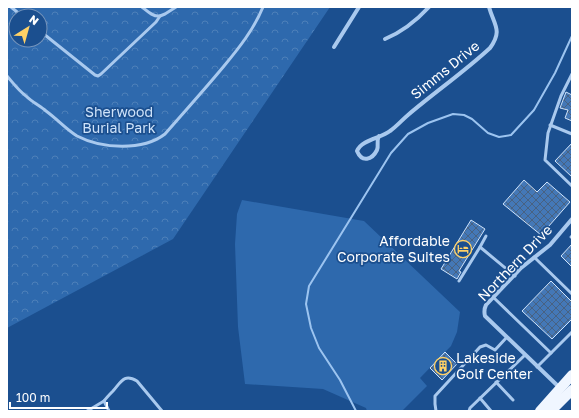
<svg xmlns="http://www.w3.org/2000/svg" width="579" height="418" font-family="'Golos Text',sans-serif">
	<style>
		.grass { fill: #2e69ad }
		.forest { fill: url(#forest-crowns); fill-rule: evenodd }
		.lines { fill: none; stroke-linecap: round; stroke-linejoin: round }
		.stream { stroke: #9cc4f0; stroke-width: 2 }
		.building { fill: url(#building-cross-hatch); stroke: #cfe3fa }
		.lane { stroke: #a9c9ee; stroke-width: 3 }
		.street { stroke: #a9c9ee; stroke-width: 4 }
		.primary { stroke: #f0f6ff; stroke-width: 10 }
		.labels { text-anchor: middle; stroke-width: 3.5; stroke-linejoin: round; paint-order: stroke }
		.street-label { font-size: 14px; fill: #fff; stroke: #1b4f8f }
		.park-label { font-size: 14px; fill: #cfe3fa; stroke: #1b4f8f }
		.poi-label { font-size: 14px; fill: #fff; stroke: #1b4f8f; text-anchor: end }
	</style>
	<defs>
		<pattern id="forest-crowns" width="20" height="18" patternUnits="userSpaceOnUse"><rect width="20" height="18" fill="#2e69ad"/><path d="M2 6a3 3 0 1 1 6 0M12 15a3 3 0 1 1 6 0" fill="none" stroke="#4d80b9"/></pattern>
		<pattern id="building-cross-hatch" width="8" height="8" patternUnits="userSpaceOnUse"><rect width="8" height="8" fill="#4478b7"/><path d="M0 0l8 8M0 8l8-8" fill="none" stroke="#486282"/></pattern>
	</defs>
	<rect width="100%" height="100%" fill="#1b4f8f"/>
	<path class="grass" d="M 242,200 L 364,221 L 460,312 L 457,332 L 451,346 L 420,378 L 427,386 L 402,411 L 367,411 L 366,408 L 323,389 L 245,384 L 238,327 L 235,244 L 237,214 Z"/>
	<path class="forest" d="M 7,7 L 330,7 L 173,239 L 7,328 ZM 16,16 L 40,16 L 40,40 L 16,40 Z"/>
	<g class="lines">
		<path class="stream" d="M 356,411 L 340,380 L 319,348 L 311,328 L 306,304 L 309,286 L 391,153 L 408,134 L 428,123 L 453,114 L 464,115 L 472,119 L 488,133 L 499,137 L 511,135 L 534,110 L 555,73 L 572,36"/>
	</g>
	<g class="building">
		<path d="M 566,92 L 572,95 L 572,121 L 565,118 L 568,110 L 560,108 Z"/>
		<path d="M 572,143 L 572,177 L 555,161 Z"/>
		<path d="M 524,180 L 537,192 L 547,182 L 570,202 L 541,235 L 503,204 Z"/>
		<path d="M 471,220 L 485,229 L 459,271 L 461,272 L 457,279 L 441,269 Z"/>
		<path d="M 572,244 L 572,267 L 561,256 Z"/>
		<path d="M 551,281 L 572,302 L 572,319 L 552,339 L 522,311 Z"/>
		<path d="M 445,352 L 457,364 L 442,380 L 430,368 Z"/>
	</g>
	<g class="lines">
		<g class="lane">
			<path d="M 11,7 L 22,16"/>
			<path d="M 142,7 C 147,11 153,17 160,16"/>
			<path d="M 40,31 L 95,75 L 98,76 L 101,74 L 156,22 L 160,16 L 165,14 L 176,7"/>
			<path d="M 572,74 L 561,96 L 548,133 L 545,160 L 572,186"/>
			<path d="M 7,76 C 13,83 19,91 26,96 C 32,102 40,106 46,111 C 57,119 66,129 77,136 C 102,149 143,151 165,134 C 185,111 205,89 224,66 C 239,48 254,29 263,7"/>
			<path d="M 550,125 L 572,134"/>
			<path d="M 571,237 L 572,236"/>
			<path d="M 480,247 L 486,236"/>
			<path d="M 534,257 L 572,294"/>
			<path d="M 459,281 L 480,247 L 515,276"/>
			<path d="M 493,297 L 551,353"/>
			<path d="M 537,367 L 572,332"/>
			<path d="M 496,382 L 513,400"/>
			<path d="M 480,398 L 491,411"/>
			<path d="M 87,411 L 94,407 L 104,401"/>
			<path d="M 109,411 L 104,401 C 107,397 110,394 113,391 C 121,382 124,373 137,381 L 162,411"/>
			<path d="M 436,411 L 435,404 L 435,396 L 480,347 L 486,345 L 495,350 L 507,337"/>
			<path d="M 469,411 L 470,408 L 525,355"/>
		</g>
		<g class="street">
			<path d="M 385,39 C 402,32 416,21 429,7"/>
			<path d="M 334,47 L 359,7"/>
			<path d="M 379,136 C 376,141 379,145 377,150 C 372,160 362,163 357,151 C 361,140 381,138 390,131 C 397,126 402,120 408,115 C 435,92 464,72 490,48 C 503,30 494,25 489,7"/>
			<path d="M 560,388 L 485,316 C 484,312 484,309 486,305 L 521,268 L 550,245 L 572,219"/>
		</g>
		<g class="primary">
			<path d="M 540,411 L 572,375"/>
			<path d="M 551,411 L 572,390"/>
		</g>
	</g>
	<defs>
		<g id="hotel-ring" transform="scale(0.9)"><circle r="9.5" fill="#1b4f8f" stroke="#ffd166" stroke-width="1.5"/><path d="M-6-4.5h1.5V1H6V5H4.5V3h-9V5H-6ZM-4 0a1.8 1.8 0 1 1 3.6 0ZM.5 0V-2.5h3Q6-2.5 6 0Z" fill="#ffd166"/></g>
		<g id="building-ring" transform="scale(0.9)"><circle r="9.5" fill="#1b4f8f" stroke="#ffd166" stroke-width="1.5"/><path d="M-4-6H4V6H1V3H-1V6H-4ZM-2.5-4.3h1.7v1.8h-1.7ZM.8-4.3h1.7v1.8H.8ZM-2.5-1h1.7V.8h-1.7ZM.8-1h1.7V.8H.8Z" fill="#ffd166"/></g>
	</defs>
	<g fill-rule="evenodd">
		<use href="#hotel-ring" x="463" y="249"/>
		<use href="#building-ring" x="443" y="366"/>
	</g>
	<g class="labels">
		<g class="street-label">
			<text transform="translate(445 70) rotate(-39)" y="5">Simms Drive</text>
			<text transform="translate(515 263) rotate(-46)" y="5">Northern Drive</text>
		</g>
		<g class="park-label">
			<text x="119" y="117">Sherwood<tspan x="119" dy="16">Burial Park</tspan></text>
		</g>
		<g class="poi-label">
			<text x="450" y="246">Affordable<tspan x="450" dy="16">Corporate Suites</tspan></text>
			<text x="456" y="363" text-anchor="start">Lakeside<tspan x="456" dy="16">Golf Center</tspan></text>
		</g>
	</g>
	<rect width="579" height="418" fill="none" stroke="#ffffff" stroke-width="16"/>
	<g transform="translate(28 28) rotate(37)"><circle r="19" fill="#1b4f8f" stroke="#7695bc"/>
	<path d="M0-3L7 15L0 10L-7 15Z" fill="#ffd166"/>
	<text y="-6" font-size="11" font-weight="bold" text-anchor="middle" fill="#ffffff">N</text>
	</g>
	<path d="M10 402v6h97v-6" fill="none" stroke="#ffffff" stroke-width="2"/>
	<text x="16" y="402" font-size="12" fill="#ffffff" stroke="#1b4f8f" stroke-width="3" paint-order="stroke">100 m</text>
</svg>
